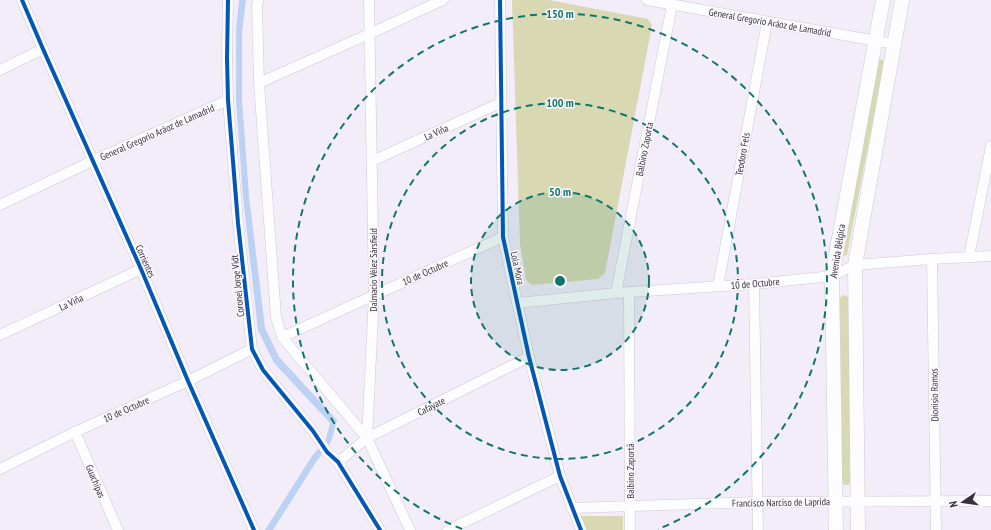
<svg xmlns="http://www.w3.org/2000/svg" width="991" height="530" font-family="'PT Sans Narrow',sans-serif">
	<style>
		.green { fill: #d8d9b2 }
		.water { fill: #bdd1f3 }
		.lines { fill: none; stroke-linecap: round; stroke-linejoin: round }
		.street-casing { stroke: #cfc9d4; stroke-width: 11 }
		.secondary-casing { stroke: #cfc9d4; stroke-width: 15 }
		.street { stroke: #fdfcfe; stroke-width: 10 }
		.secondary { stroke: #fdfcfe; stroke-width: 14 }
		.cycleway-casing { stroke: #fbf9fe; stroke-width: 6 }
		.cycleway { stroke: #0057b8; stroke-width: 4 }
		.ring { fill: none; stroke: #0f766e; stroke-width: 2; stroke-dasharray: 7 5 }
		.labels { text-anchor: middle; stroke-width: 3; stroke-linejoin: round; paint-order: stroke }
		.street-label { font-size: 10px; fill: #37313b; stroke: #fbf9fe }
		.centre { fill: #0f766e; stroke: #fbf9fe; stroke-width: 2 }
		.ring-label { font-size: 12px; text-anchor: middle; font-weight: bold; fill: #0f766e; stroke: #fbf9fe; stroke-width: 3; stroke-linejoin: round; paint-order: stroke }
	</style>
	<rect width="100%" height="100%" fill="#f3ecf9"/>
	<g class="green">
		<path d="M 512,0 L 549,0 L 648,19 L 652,25 L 605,273 L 598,279 L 532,285 L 526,280 L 520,244 Z"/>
		<path d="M 878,59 L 883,60 L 884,64 L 847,255 L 843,256 L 841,254 Z"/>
		<path d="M 843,295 L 848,297 L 849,300 L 850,481 L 849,485 L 844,485 L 842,480 L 840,298 Z"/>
		<path d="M 580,516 L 623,516 L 623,530 L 586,530 Z"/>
	</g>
	<path class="water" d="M 239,0 L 246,0 L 242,32 L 242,100 L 249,196 L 265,328 L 279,357 L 337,420 L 331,442 L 316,462 L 273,530 L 265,530 L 312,456 L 326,439 L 330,423 L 274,363 L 258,330 L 243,197 L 236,101 L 236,30 Z"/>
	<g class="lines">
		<g class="street-casing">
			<g id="street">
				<path d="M 22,0 L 43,49 L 141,269 L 188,381 L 254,530"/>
				<path d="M 228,0 L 227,58 L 228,100 L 238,223 L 252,349 L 263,370 L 313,431 L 327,452 L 338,462 L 380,530"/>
				<path d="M 258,0 L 257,6 L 259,83 L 276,317 L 282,337 L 367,438"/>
				<path d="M 369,0 L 374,295 L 367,438 L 410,530"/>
				<path d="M 500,0 L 503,237 L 529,357 L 560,476 L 581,530"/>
				<path d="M 647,0 L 894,44"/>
				<path d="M 0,70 L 43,49"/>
				<path d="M 259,83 L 369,34 L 443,0"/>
				<path d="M 372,161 L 500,103"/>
				<path d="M 0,205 L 92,161 L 228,100"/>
				<path d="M 969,257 L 991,146"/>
				<path d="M 932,259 L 936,530"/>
				<path d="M 754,284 L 758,530"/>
				<path d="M 718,286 L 767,22"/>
				<path d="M 629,292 L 630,530"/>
				<path d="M 616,293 L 672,5"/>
				<path d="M 517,303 L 616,293 L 754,284 L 832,276 L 855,265 L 932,259 L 991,256"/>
				<path d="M 0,335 L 141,269"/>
				<path d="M 282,337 L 503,237"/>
				<path d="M 75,432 L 118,530"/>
				<path d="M 338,462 L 367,438 L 529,357"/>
				<path d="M 0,469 L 75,432 L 188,381 L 252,349"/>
				<path d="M 572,508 L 758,502 L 991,501"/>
				<path d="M 448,530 L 560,476"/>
			</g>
		</g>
		<g class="secondary-casing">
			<g id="secondary">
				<path d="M 836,530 L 832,276 L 883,0"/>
				<path d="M 858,530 L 855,265 L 902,0"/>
			</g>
		</g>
		<use href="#street" class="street"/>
		<use href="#secondary" class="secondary"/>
		<g class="cycleway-casing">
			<g id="cycleway">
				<path d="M 22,0 L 43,49 L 141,269 L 188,381 L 254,530"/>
				<path d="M 228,0 L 227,58 L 228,100 L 238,223 L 252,349 L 263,370 L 313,431 L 327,452 L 338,462 L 380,530"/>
				<path d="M 500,0 L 503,237 L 529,357 L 560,476 L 581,530"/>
			</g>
		</g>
		<use href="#cycleway" class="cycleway"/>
	</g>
	<circle cx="560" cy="281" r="89" fill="#0f766e" fill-opacity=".12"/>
	<g class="ring">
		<circle cx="560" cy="281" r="89"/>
		<circle cx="560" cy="281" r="178"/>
		<path d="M462 529A267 267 0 1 1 658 529"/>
	</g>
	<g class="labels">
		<g class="street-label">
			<text transform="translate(770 22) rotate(10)" y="4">General Gregorio Aráoz de Lamadrid</text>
			<text transform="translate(157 132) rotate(-24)" y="4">General Gregorio Aráoz de Lamadrid</text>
			<text transform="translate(436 132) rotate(-24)" y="4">La Viña</text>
			<text transform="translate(644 149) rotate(-79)" y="4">Balbino Zaporta</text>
			<text transform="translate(742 154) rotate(-80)" y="4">Teodoro Fels</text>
			<text transform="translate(837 251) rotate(-81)" y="4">Avenida Bélgica</text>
			<text transform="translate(146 261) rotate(66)" y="4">Corrientes</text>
			<text transform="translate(518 268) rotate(78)" y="4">Lola Mora</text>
			<text transform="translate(373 270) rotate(-90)" y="4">Dalmacio Vélez Sársfield</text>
			<text transform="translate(425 272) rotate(-24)" y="4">10 de Octubre</text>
			<text transform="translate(755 283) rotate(-5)" y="4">10 de Octubre</text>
			<text transform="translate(237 286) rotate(-96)" y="4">Coronel Jorge Vidt</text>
			<text transform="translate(71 302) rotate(-25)" y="4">La Viña</text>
			<text transform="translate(934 395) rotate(-91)" y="4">Dionisio Ramos</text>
			<text transform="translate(431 406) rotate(-27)" y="4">Cafayate</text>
			<text transform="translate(126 409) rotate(-24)" y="4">10 de Octubre</text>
			<text transform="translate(630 471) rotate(-90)" y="4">Balbino Zaporta</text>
			<text transform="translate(96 481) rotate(67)" y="4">Guachipas</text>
			<text transform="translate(781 502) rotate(-1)" y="4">Francisco Narciso de Laprida</text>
		</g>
	</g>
	<circle cx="560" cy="281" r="6" class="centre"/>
	<g class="ring-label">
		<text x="560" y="18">150 m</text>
		<text x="560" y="107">100 m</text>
		<text x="560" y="196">50 m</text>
	</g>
	<g transform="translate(963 502) rotate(257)" stroke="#fbf9fe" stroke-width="3" paint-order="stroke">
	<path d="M0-3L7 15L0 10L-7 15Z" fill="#37313b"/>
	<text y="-6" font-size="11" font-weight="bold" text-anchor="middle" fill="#37313b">N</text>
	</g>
</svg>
